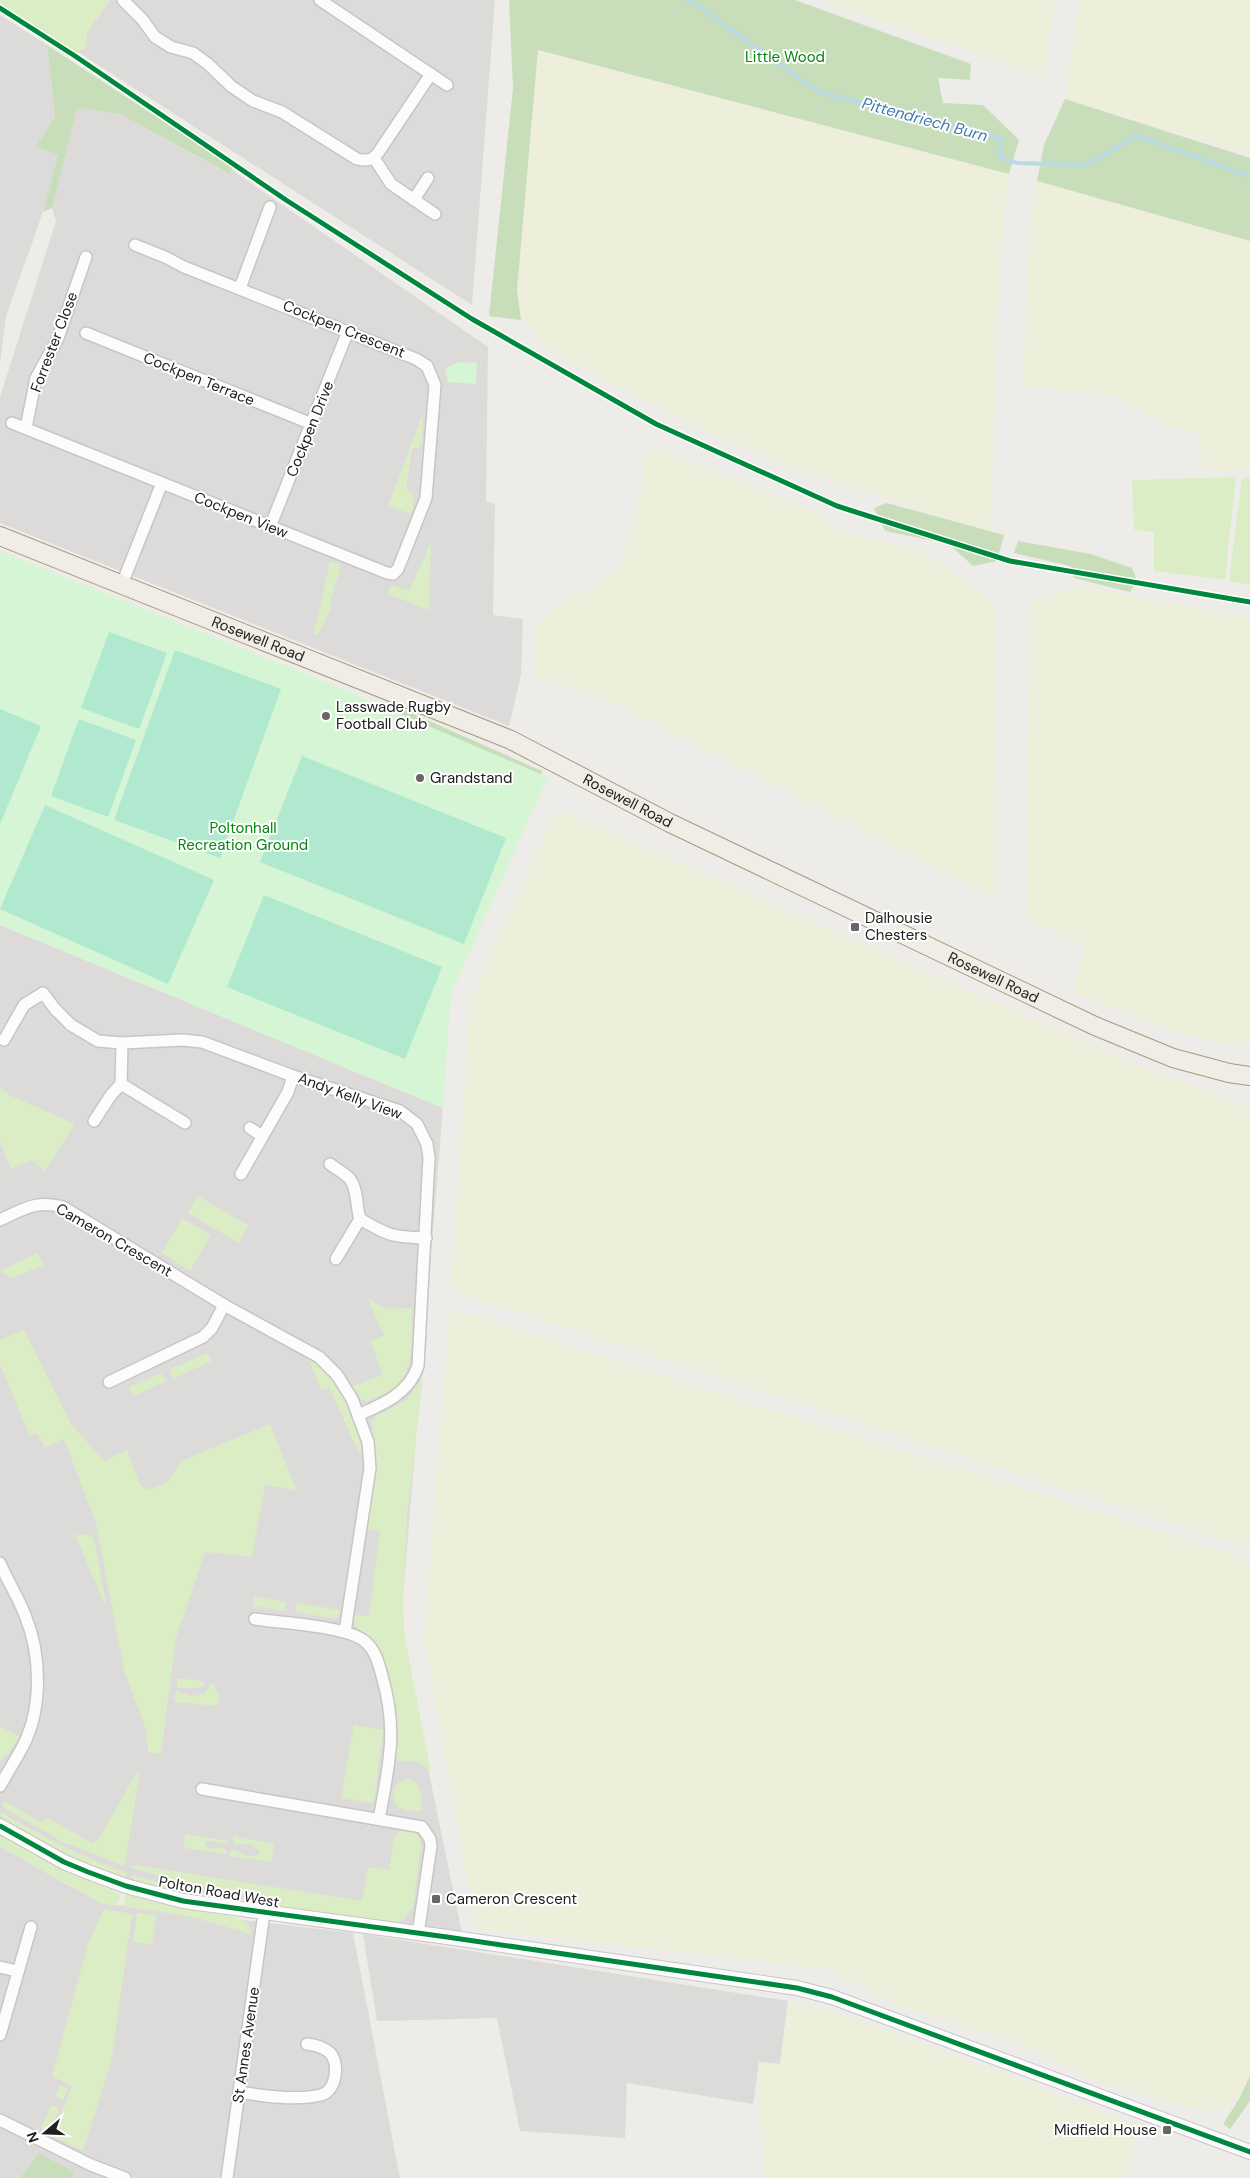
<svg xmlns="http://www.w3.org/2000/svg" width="1250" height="2178" font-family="'DM Sans',sans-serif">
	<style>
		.residential { fill: #dddbd9 }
		.religious { fill: #dcdcda }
		.farmland { fill: #eeefdb }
		.grass { fill: #dbedc5 }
		.forest { fill: #c8debb }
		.park { fill: #d5f5d4 }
		.pitch { fill: #b0e8d0 }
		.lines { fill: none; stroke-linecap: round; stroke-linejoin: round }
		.stream { stroke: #badbe3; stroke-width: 4 }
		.minor-casing { stroke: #c7c6c4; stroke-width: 14 }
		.tertiary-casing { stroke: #c7c6c4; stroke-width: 16 }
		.primary-casing { stroke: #a59a84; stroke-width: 20 }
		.minor { stroke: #fcfcfc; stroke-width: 11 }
		.tertiary { stroke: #fcfcfc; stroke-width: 14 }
		.primary { stroke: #f1ece5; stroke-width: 18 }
		.cycleway-casing { stroke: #fff; stroke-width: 8 }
		.cycleway { stroke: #00873e; stroke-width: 5 }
		.poi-dot { fill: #686766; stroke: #fff; stroke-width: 2 }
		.labels { text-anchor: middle; stroke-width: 4; stroke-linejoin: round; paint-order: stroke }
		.park-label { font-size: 15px; fill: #04870e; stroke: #fff }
		.street-label { font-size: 15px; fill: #202020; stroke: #fff }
		.poi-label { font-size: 15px; fill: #202020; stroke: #fff; text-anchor: start }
		.water-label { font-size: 16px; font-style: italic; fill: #427aae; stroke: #fff }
	</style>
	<rect width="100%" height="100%" fill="#eeece8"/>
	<g class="residential">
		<path d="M 0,0 L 495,0 L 472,305 L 0,2 Z"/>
		<path d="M 0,15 L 47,45 L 55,117 L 35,147 L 58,155 L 43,212 L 6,316 L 0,364 Z"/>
		<path d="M 77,108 L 120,114 L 228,174 L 232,170 L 488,347 L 486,501 L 495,504 L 493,615 L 523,619 L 521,675 L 509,726 L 0,523 L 0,397 L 56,221 L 52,208 Z"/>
		<path d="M 0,925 L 443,1108 L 400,1633 L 462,1933 L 139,1884 L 81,1863 L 0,1818 L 0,1141 L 11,1169 L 9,1095 L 0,1088 Z"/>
		<path d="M 0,1846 L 71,1887 L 116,1905 L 353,1933 L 400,2178 L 0,2178 Z"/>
		<path d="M 363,1934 L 788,2001 L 780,2064 L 759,2062 L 753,2104 L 627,2083 L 625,2138 L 520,2131 L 497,2018 L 377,2021 Z"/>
	</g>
	<g class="religious">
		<path d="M 164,0 L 197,0 L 184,19 L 174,11 L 175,8 Z"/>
		<path d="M 54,201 L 125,231 L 118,247 L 56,221 L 60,212 L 52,208 Z"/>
		<path d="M 17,234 L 33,241 L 6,307 L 0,304 L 0,299 L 9,277 L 1,273 Z"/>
		<path d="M 415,453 L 424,455 L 419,488 L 410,487 Z"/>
		<path d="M 342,490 L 363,499 L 347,540 L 325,532 Z"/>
		<path d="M 418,536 L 427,540 L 408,587 L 398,583 Z"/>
		<path d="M 14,996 L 39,1010 L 15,1051 L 0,1042 L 0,1020 Z"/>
		<path d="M 139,1087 L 174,1108 L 180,1100 L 202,1113 L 187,1138 L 129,1103 Z"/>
		<path d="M 275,1087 L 300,1102 L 284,1130 L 259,1115 Z"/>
		<path d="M 262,1136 L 275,1144 L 252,1181 L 230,1168 L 245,1143 L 254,1149 Z"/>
		<path d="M 32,1160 L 41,1167 L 34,1179 L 42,1197 L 30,1213 L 33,1222 L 0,1237 L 0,1205 L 15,1198 L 3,1174 Z"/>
		<path d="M 211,1235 L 240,1251 L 218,1287 L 190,1271 Z"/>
		<path d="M 182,1333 L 185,1340 L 199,1334 L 208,1353 L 110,1395 L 96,1363 L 116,1355 L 124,1366 L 131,1365 L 128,1358 Z"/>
		<path d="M 370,1341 L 383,1374 L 352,1387 L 338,1355 Z"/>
		<path d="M 0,1522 L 31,1596 L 26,1602 L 7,1608 L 0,1590 Z"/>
		<path d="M 369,1529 L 380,1530 L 369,1617 L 358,1615 Z"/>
		<path d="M 253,1606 L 324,1616 L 326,1630 L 317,1642 L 280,1637 L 280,1628 L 274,1630 L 269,1634 L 267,1642 L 247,1639 Z"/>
		<path d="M 40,1673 L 47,1690 L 42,1727 L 23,1767 L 12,1769 L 30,1733 Z"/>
		<path d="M 172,1973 L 204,1978 L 198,2024 L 219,2032 L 215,2038 L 184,2034 L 181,2028 L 165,2025 Z"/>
		<path d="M 317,1987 L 332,1989 L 330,2008 L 322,2008 L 316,2050 L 293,2047 L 300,1995 L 316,1997 Z"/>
		<path d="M 151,2085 L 183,2089 L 180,2134 L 167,2132 L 151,2151 L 146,2149 Z"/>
		<path d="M 361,2140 L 360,2155 L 346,2164 L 330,2164 L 330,2174 L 303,2175 L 302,2142 Z"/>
	</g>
	<g class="farmland">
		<path d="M 822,0 L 1055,0 L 1043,77 Z"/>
		<path d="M 1079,0 L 1250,0 L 1250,154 L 1065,99 Z"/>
		<path d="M 537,50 L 1009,174 L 1000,262 L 990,533 L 782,464 L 662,409 L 547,348 L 521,320 L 517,290 Z"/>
		<path d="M 1037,181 L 1250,241 L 1250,472 L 1203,470 L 1197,432 L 1169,427 L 1115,396 L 1023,386 L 1030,218 Z"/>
		<path d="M 656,448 L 815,513 L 838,532 L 923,550 L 996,605 L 997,898 L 595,694 L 533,676 L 537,626 L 554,608 L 620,571 L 643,482 L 642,460 Z"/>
		<path d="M 1078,586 L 1250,618 L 1250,1047 L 1185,1035 L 1073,994 L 1086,946 L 1028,920 L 1029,605 Z"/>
		<path d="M 556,809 L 1120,1058 L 1250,1108 L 1250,1548 L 451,1291 L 470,1004 Z"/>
		<path d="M 450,1309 L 1250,1560 L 1250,2076 L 1239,2099 L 1220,2109 L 1204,2111 L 1097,2081 L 1017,2042 L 904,2007 L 828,1969 L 476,1929 L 424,1637 Z"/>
		<path d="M 788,2001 L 824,2009 L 963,2058 L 1141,2127 L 1123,2178 L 765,2178 L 759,2107 L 759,2062 L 780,2064 Z"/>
	</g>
	<g class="grass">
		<path d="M 0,0 L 110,0 L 87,33 L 86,48 L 74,53 L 0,4 Z"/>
		<path d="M 423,413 L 422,443 L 417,448 L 412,448 L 406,489 L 414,495 L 413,510 L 408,513 L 388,506 Z"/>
		<path d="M 1236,477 L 1225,580 L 1154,571 L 1154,532 L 1134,530 L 1132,480 Z"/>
		<path d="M 1242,478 L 1250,478 L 1250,585 L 1229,581 Z"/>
		<path d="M 431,542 L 429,610 L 388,594 L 391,585 L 409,591 Z"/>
		<path d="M 330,561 L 341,566 L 330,602 L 332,605 L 318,635 L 314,634 Z"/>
		<path d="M 0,1088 L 9,1095 L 75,1124 L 45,1171 L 32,1160 L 11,1169 L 0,1141 Z"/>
		<path d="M 198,1196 L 248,1225 L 239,1243 L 188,1213 Z"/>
		<path d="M 182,1218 L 211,1235 L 190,1271 L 162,1253 Z"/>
		<path d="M 37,1253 L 43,1265 L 13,1278 L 0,1271 Z"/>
		<path d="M 368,1299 L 387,1309 L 412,1308 C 411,1333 416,1370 395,1387 C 387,1393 376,1396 367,1401 L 361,1399 L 357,1391 L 353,1393 L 352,1387 L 383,1374 L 370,1341 L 384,1335 Z"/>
		<path d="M 24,1330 L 71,1424 L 104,1461 L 127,1450 L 140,1485 L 149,1490 L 168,1482 L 181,1461 L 270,1424 L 297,1491 L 265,1484 L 252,1557 L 205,1552 L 176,1638 L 161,1754 L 148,1752 L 146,1729 L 124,1670 L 96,1523 L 64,1439 L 45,1447 L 37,1433 L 29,1434 L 0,1364 L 0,1340 Z"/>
		<path d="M 208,1353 L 211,1361 L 173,1379 L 169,1370 Z"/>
		<path d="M 309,1359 C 341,1377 356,1416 362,1451 L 359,1453 L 329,1387 L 323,1390 L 320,1388 Z"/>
		<path d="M 162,1373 L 166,1381 L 133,1396 L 129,1387 Z"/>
		<path d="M 423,1377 L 407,1516 L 403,1605 L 405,1638 L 431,1772 L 418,1762 L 396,1761 C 394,1753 398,1743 398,1734 C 397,1713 391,1677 383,1657 C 376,1637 353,1637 354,1615 L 369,1616 L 380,1531 L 369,1529 L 367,1524 L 370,1432 L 373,1431 L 372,1421 L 376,1416 L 407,1400 Z"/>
		<path d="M 88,1534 L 93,1537 L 95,1544 L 107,1609 L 75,1535 Z"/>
		<path d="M 254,1597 L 286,1602 L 284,1611 L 253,1606 Z"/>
		<path d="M 297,1603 L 340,1610 L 338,1619 L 296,1612 Z"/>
		<path d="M 177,1678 L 201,1681 L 204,1683 L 204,1686 L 198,1688 L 177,1688 Z"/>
		<path d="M 211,1683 L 214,1684 L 219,1697 L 217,1706 L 176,1702 L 174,1700 L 176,1691 L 192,1696 L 204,1694 Z"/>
		<path d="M 354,1725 L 383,1730 L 374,1801 L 371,1803 L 341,1798 Z"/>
		<path d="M 0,1726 L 19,1737 L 7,1755 L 0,1760 Z"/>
		<path d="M 137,1772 L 139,1774 L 125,1866 L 63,1842 L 4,1808 L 2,1805 L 4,1801 L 43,1823 L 46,1818 L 50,1819 L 92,1843 L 98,1840 Z"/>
		<path d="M 406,1779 C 423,1780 421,1796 422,1809 L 420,1811 C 400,1811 390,1808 395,1785 Z"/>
		<path d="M 0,1812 C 42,1835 82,1859 128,1873 L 125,1879 L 81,1863 L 3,1820 Z"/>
		<path d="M 401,1829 L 414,1831 L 420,1839 L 421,1846 L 413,1907 L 403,1920 L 392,1924 L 279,1909 L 252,1900 L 248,1895 L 190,1885 L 129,1867 L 129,1866 L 140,1866 L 362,1901 L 368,1867 L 389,1870 L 394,1837 Z"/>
		<path d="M 185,1834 L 229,1841 L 225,1844 L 208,1841 L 205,1843 L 207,1849 L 220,1848 L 226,1850 L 226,1854 L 184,1848 Z"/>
		<path d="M 0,1835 L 65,1871 L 121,1894 L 117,1906 L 100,1903 L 0,1846 Z"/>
		<path d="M 233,1836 L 274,1844 L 271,1862 L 230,1856 L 230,1853 L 233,1849 L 248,1856 L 256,1856 L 260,1851 L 251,1844 L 234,1845 Z"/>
		<path d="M 133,1875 L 188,1891 L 218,1896 C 189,1897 157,1892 130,1881 Z"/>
		<path d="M 126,1894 L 174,1907 L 236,1917 L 248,1924 L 251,1934 L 192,1917 L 123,1906 Z"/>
		<path d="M 104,1909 L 132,1914 L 111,2063 L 83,2151 L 52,2136 L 72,2086 L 52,2076 L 88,1944 Z"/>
		<path d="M 137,1913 L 156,1915 L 152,1944 L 133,1942 Z"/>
		<path d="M 60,2085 L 68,2088 L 63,2100 L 55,2096 Z"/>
		<path d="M 51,2105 L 59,2108 L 49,2132 L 41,2129 Z"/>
	</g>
	<g class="forest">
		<path d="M 509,0 L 795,0 L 971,64 L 970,80 L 938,78 L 943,103 L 983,105 L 1019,140 L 1009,174 L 538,50 L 517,290 L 521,320 L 489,316 L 513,88 Z"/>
		<path d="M 47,45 L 233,167 L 229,174 L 120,114 L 77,108 L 54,201 L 52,208 L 43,212 L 58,155 L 35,147 L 55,117 Z"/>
		<path d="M 1065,99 L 1250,158 L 1250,241 L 1037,181 L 1044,145 Z"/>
		<path d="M 887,503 L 1004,535 L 997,561 L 973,566 L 949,544 L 885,531 L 874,508 Z"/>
		<path d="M 1018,541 L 1091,554 L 1132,568 L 1137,580 L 1130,592 L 1074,578 L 1070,566 L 1014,553 Z"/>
		<path d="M 400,708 L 542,771 L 541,780 L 402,715 Z"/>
		<path d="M 1250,2076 L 1250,2101 L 1230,2129 L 1223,2124 L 1239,2099 Z"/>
		<path d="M 39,2153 L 74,2172 L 72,2178 L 20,2178 Z"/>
	</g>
	<g class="park">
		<path d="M 458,362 L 477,363 L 476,384 L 448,382 L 445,369 Z"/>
		<path d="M 0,551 L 316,678 L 550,778 L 544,785 L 451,994 L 443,1108 L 0,925 Z"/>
	</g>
	<g class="pitch">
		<path d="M 109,632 L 167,653 L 139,729 L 81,708 Z"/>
		<path d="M 175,650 L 281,689 L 220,858 L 114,820 Z"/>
		<path d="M 0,709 L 41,726 L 0,824 Z"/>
		<path d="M 79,719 L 136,740 L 108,817 L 51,796 Z"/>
		<path d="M 302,756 L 506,838 L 464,944 L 260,862 Z"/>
		<path d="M 45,805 L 214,880 L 168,984 L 0,909 Z"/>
		<path d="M 264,895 L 442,967 L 405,1059 L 227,987 Z"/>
	</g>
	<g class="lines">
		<path class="stream" d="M 686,0 L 694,3 L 818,92 L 1001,139 L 1000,157 L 1017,163 L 1086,165 L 1137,136 L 1250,176"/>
		<g class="minor-casing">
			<g id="minor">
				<path d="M 123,0 L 142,19 L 155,37 L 171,47 L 193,53 L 208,64 L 231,86 L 253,101 L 282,112 L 357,159 C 366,161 371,161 378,153 L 431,74"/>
				<path d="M 320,0 L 447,85"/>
				<path d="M 374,158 L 391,184 L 435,214"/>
				<path d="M 414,199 L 428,178"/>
				<path d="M 240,288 L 270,207"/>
				<path d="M 86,333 L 312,424"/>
				<path d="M 12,423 L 387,573 L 393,574 L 398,569 L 426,498 L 435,385 L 427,366 L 416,359 L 184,267 L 165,257 L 135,245"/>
				<path d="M 26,428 L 36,378 L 58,338 L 86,257"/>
				<path d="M 270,527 L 348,331"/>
				<path d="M 122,584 L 162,483"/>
				<path d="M 4,1040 L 24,1005 L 43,993 L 55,1009 L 71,1025 L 98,1041 L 122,1043 L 182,1040 L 202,1042 L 293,1076 L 400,1111 L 417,1124 L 427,1144 L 429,1158 L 418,1366 C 409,1393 384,1404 358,1415"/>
				<path d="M 121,1084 L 185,1123"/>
				<path d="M 94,1121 L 111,1095 L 121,1084 L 122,1043"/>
				<path d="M 250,1128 L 262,1136"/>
				<path d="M 330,1164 C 336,1169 345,1173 350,1179 C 358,1190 356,1207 360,1219 L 336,1259"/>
				<path d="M 241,1174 L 288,1092 L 293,1076"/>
				<path d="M 360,1219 C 389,1236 393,1237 426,1238"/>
				<path d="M 0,1220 C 24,1209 36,1200 63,1207 L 224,1305 L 319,1357 L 337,1375 L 352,1399 L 368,1442 L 370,1468 L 345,1632"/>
				<path d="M 109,1382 L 203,1337 L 212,1328 L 224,1305"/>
				<path d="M 0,1563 C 7,1580 18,1597 25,1615 C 41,1654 43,1707 23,1746 C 16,1759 8,1772 0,1786"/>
				<path d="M 255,1619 C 281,1623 339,1626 360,1638 C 374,1646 378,1660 382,1676 C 398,1729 389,1766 379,1819"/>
				<path d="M 202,1789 L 422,1827 L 430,1839 L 431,1846 L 418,1934"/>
				<path d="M 0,1967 L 17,1971"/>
				<path d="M 0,2035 L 31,1927"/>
				<path d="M 239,2092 C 263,2096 297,2101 321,2095 C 337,2091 340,2061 329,2052 C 323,2047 315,2045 307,2044"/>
				<path d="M 0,2120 L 91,2165 L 125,2178"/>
				<path d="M 227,2178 L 264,1913"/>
			</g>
		</g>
		<g class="tertiary-casing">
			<path id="tertiary" d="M 0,1826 L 64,1862 L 88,1872 L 126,1886 L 183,1901 L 447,1937 L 797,1988 L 832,1997 L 1250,2152"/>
		</g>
		<g class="primary-casing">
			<g id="primary">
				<path id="s1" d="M 0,536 L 511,740 L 670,823 L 1095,1026 L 1173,1058 L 1229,1073 L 1250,1076"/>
			</g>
		</g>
		<use href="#minor" class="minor"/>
		<use href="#tertiary" class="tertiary"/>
		<use href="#primary" class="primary"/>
		<g class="cycleway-casing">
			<g id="cycleway">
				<path d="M 0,8 L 75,56 L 286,200 L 472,319 L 656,424 L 837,506 L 1010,561 L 1250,602"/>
				<path d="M 0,1826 L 64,1862 L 88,1872 L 126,1886 L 183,1901 L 447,1937 L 797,1988 L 832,1997 L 1250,2152"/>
			</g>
		</g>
		<use href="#cycleway" class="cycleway"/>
	</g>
	<g class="poi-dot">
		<circle cx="326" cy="716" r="5"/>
		<circle cx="420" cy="778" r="5"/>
		<rect x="850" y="922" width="10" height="10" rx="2.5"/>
		<rect x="431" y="1894" width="10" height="10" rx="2.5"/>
		<rect x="1162" y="2125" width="10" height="10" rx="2.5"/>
	</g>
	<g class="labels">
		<g class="park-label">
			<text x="785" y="62">Little Wood</text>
			<text x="243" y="833">Poltonhall<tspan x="243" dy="17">Recreation Ground</tspan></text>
		</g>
		<g class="street-label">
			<text transform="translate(344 329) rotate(22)" y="5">Cockpen Crescent</text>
			<text transform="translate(54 342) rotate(-69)" y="5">Forrester Close</text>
			<text transform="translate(199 379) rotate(22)" y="5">Cockpen Terrace</text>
			<text transform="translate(310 429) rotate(-68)" y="5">Cockpen Drive</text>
			<text transform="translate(241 515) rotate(22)" y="5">Cockpen View</text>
			<text dy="5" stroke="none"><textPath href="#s1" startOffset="278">Rosewell Road</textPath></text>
			<text dy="5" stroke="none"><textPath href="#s1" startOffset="682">Rosewell Road</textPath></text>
			<text dy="5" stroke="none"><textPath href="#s1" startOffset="1088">Rosewell Road</textPath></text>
			<text transform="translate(350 1096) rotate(20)" y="5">Andy Kelly View</text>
			<text transform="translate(114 1240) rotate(30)" y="5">Cameron Crescent</text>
			<text transform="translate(219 1892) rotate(10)" y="5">Polton Road West</text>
			<text transform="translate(246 2045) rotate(-82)" y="5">St Annes Avenue</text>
		</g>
		<g class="poi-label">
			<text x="336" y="712">Lasswade Rugby<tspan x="336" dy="17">Football Club</tspan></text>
			<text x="430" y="783">Grandstand</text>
			<text x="865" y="923">Dalhousie<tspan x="865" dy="17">Chesters</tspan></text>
			<text x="446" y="1904">Cameron Crescent</text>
			<text x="1157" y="2135" text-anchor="end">Midfield House</text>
		</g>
		<g class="water-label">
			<text transform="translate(925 119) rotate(15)" y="6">Pittendriech Burn</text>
		</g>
	</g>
	<g transform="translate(45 2133) rotate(251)" stroke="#ffffff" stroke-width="4" paint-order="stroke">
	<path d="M0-4L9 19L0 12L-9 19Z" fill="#202020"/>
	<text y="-8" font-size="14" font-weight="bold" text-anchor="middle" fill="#202020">N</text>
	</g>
</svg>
